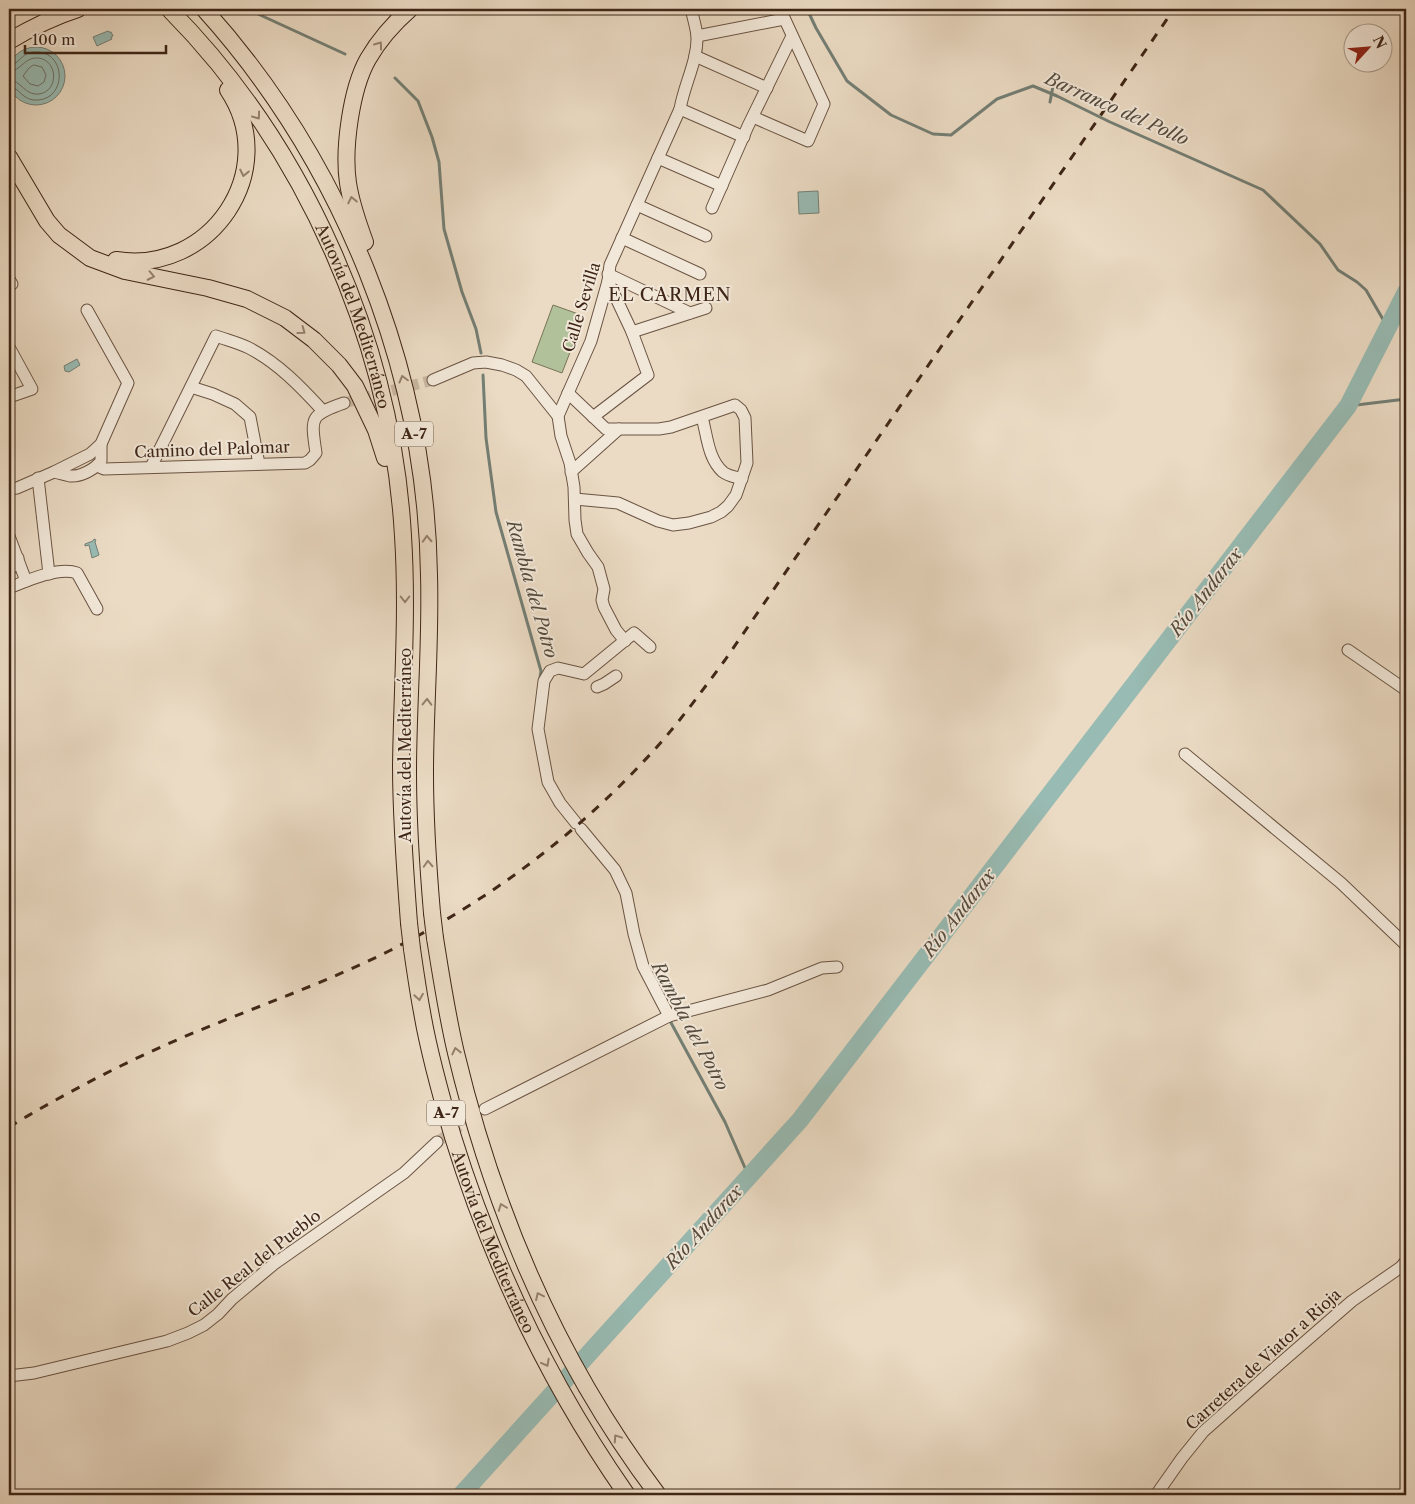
<svg xmlns="http://www.w3.org/2000/svg" width="1415" height="1504" font-family="'Libre Caslon Text',serif">
	<style>
		.green { fill: #b1c199; stroke: #787458 }
		.water { fill: #98bbb3; stroke: #747f75 }
		.lines { fill: none; stroke-linecap: round; stroke-linejoin: round }
		.shore { stroke: #6c7065; stroke-width: 1 }
		.stream { stroke: #747f75; stroke-width: 3 }
		.river { stroke: #98bbb3; stroke-width: 18 }
		.minor-tunnel { stroke: #c9b7a1; stroke-width: 11; stroke-dasharray: 11 5.5; stroke-linecap: butt }
		.minor-casing { stroke: #6a5342; stroke-width: 13 }
		.highway-casing { stroke: #3f2617; stroke-width: 18 }
		.minor { stroke: #f2e8d9; stroke-width: 11 }
		.highway { stroke: #ebdbc4; stroke-width: 16 }
		.rail { stroke: #3f2617; stroke-width: 3; stroke-dasharray: 9 9; stroke-linecap: butt }
		.highway-bridge-casing { stroke: #3f2617; stroke-width: 18; stroke-linecap: butt }
		.highway-bridge { stroke: #ebdbc4; stroke-width: 16 }
		.oneway { stroke: #95806e }
		.labels { text-anchor: middle; stroke-width: 4; stroke-linejoin: round; paint-order: stroke }
		.shield { fill: #f2e8d9; stroke: #756051; stroke-width: 1 }
		.shield-label { font-size: 15px; font-weight: bold; fill: #3f2617 }
		.street-label { font-size: 16px; fill: #3f2617; stroke: #f2e8d9 }
		.water-label { font-size: 18px; font-style: italic; fill: #554b3e; stroke: #f2e8d9 }
		.neighbourhood-label { font-size: 18px; letter-spacing: 1px; fill: #3f2617; stroke: #f2e8d9 }
	</style>
	<rect width="100%" height="100%" fill="#ebdbc4"/>
	<filter id="stains"><feTurbulence type="fractalNoise" baseFrequency=".004" numOctaves="4"/><feColorMatrix values="0 0 0 0 .2 0 0 0 0 .09 0 0 0 0 .02 0 0 0 .5 -.17"/></filter>
	<radialGradient id="worn" r=".72"><stop offset=".6" stop-color="#630" stop-opacity="0"/><stop offset="1" stop-color="#630" stop-opacity=".3"/></radialGradient>
	<path class="green" d="M 553,305 L 584,316 L 562,373 L 532,362 Z"/>
	<g class="water">
		<path d="M 108,31 L 109,32 L 111,32 L 113,36 L 111,37 L 112,39 L 97,46 L 93,37 Z"/>
		<circle cx="36" cy="76" r="29"/>
		<path d="M 818,191 L 819,213 L 799,214 L 798,192 Z"/>
		<path d="M 77,359 L 80,365 L 69,372 L 65,371 L 64,366 Z"/>
		<path d="M 94,539 L 96,540 L 95,542 L 99,555 L 92,558 L 89,545 L 85,546 L 85,544 L 93,541 Z"/>
	</g>
	<g class="lines">
		<g class="shore">
			<path d="M 34,65 L 42,67 L 46,75 L 44,82 L 38,86 L 30,84 L 23,76 L 29,68 Z"/>
			<path d="M 9,66 C 20,65 21,50 39,52 C 66,55 66,97 39,100 C 22,102 20,87 9,86"/>
			<path d="M 9,72 C 21,71 25,56 39,58 C 58,61 59,91 39,94 C 25,96 21,80 9,80"/>
		</g>
		<g class="stream">
			<path d="M 252,9 L 258,14 L 345,54"/>
			<path d="M 807,9 L 816,28 L 847,81 L 891,115 L 933,134 L 951,135 L 997,99 L 1033,86 L 1057,96 L 1110,122 L 1263,190 L 1320,244 L 1338,270 L 1357,282 L 1366,290 L 1388,328"/>
			<path d="M 395,78 L 418,101 L 432,137 L 439,162 L 444,229 L 462,292 L 476,329 L 481,353"/>
			<path d="M 1050,102 L 1053,86"/>
			<path d="M 483,375 L 486,438 L 496,512 L 541,671 L 540,678"/>
			<path d="M 1348,406 L 1406,399"/>
			<path d="M 669,1019 L 725,1122 L 749,1177"/>
		</g>
		<path class="river" d="M 461,1495 L 800,1120 L 1348,406 L 1406,292"/>
		<g class="minor-tunnel">
			<path d="M 344,403 L 433,380"/>
			<path d="M 437,1142 L 477,1114"/>
		</g>
		<g class="minor-casing">
			<g id="minor">
				<path d="M 697,36 L 784,19"/>
				<path d="M 695,56 L 767,88"/>
				<path d="M 680,109 L 744,137"/>
				<path d="M 753,117 L 808,141 L 824,104 L 780,9"/>
				<path d="M 658,158 L 722,186"/>
				<path d="M 637,205 L 706,236"/>
				<path d="M 712,208 L 748,126 L 792,36"/>
				<path d="M 622,238 L 700,274"/>
				<path d="M 608,274 L 690,313"/>
				<path d="M 9,279 L 12,284"/>
				<path d="M 632,332 L 706,308"/>
				<path d="M 9,347 L 32,389 L 9,397"/>
				<path d="M 433,380 L 473,363 L 486,362 L 502,365 L 516,370 L 526,376 L 558,416"/>
				<path d="M 191,387 L 213,394 L 235,404 L 250,417 L 259,464"/>
				<path d="M 568,393 L 606,429 L 659,429 L 671,427 L 735,405 L 741,410 L 745,418 L 747,463 L 736,495 L 728,506 L 721,512 L 711,517 L 689,523 L 673,525 L 658,521 L 618,503 L 575,499"/>
				<path d="M 593,417 L 648,375 L 632,332 L 608,281"/>
				<path d="M 702,417 C 707,435 708,459 723,472 C 728,476 736,477 742,479"/>
				<path d="M 97,466 L 104,469 L 305,463 L 310,460 L 316,453 C 311,418 309,415 344,403"/>
				<path d="M 151,467 L 216,336 C 227,340 239,343 249,348 C 278,363 301,387 323,411"/>
				<path d="M 54,472 C 59,473 65,475 70,476 C 81,477 95,469 101,461 L 101,444"/>
				<path d="M 571,472 L 619,429"/>
				<path d="M 38,478 L 49,574"/>
				<path d="M 9,489 L 17,488 L 54,472 L 90,454 L 101,444 L 128,383 L 87,310"/>
				<path d="M 9,536 L 26,581"/>
				<path d="M 9,571 L 18,558"/>
				<path d="M 9,588 C 26,581 59,566 77,573 L 97,609"/>
				<path d="M 625,641 L 616,630 L 604,607 L 602,600 L 604,589 L 598,567 L 588,553 L 577,534 L 575,520 L 574,487 L 570,463 L 561,436 L 558,416 L 591,341 L 608,281 L 610,265 L 680,109 C 684,85 698,60 697,36 C 696,27 693,17 691,9"/>
				<path d="M 1348,650 L 1406,690"/>
				<path d="M 597,687 L 604,684 L 616,676"/>
				<path d="M 1185,754 L 1341,883 L 1406,945"/>
				<path d="M 576,823 L 560,803 L 548,782 L 538,729 L 544,681 L 550,671 L 558,668 L 584,674 L 634,633 L 650,647"/>
				<path d="M 581,829 L 615,870 L 626,893 L 634,934 L 643,966 L 669,1016"/>
				<path d="M 485,1109 L 669,1016 L 768,990 L 822,968 L 837,967"/>
				<path d="M 9,1376 L 34,1373 L 167,1341 L 188,1333 L 204,1325 L 218,1314 L 232,1299 L 274,1264 L 404,1173 L 437,1142"/>
				<path d="M 1156,1495 L 1182,1458 L 1203,1432 L 1268,1374 L 1352,1301 L 1401,1267 L 1406,1261"/>
			</g>
		</g>
		<g class="highway-casing">
			<g id="highway">
				<path id="s1" d="M 169,9 C 305,146 392,343 403,536 C 408,613 402,689 401,766 C 401,818 405,871 409,923"/>
				<path d="M 204,9 C 342,162 426,369 429,575 C 431,641 425,707 425,773 C 425,820 428,866 432,913"/>
				<path d="M 9,41 C 31,28 53,17 78,9"/>
				<path d="M 9,157 L 47,221 L 59,235 L 90,258 L 125,271 L 208,288 L 247,299 L 285,318 L 314,340 L 339,365 L 355,386 L 376,430 L 385,458"/>
				<path d="M 365,242 C 358,223 351,203 348,183 C 343,149 351,89 368,59 C 379,40 394,23 410,9"/>
				<path d="M 116,260 C 210,275 282,171 228,90"/>
				<path d="M 435,938 C 441,976 447,1015 456,1053 C 494,1212 559,1364 658,1495"/>
				<path id="s2" d="M 412,949 C 415,970 418,991 422,1012 C 429,1054 441,1096 453,1137 C 493,1266 550,1385 627,1495"/>
			</g>
		</g>
		<use href="#minor" class="minor"/>
		<use href="#highway" class="highway"/>
		<path class="rail" d="M 9,1127 C 64,1094 121,1064 179,1039 C 249,1009 321,985 389,951 C 484,903 570,840 643,762 C 673,731 699,695 725,660 L 1174,9"/>
		<g class="highway-bridge-casing">
			<g id="highway-bridge">
				<path d="M 432,913 L 435,938"/>
				<path d="M 409,923 L 412,949"/>
			</g>
		</g>
		<use href="#highway-bridge" class="highway-bridge"/>
	</g>
	<defs><path id="oneway-chevron" d="M-2-3.5L2.5 0L-2 3.5" fill="none" stroke-width="1.6" stroke-linecap="round" stroke-linejoin="round" transform="scale(1.25)"/></defs>
	<g class="oneway">
		<use href="#oneway-chevron" transform="translate(379 45) rotate(-54)"/>
		<use href="#oneway-chevron" transform="translate(257 116) rotate(54)"/>
		<use href="#oneway-chevron" transform="translate(244 173) rotate(102)"/>
		<use href="#oneway-chevron" transform="translate(352 200) rotate(-102)"/>
		<use href="#oneway-chevron" transform="translate(151 276) rotate(12)"/>
		<use href="#oneway-chevron" transform="translate(302 331) rotate(36)"/>
		<use href="#oneway-chevron" transform="translate(403 379) rotate(-105)"/>
		<use href="#oneway-chevron" transform="translate(427 539) rotate(-93)"/>
		<use href="#oneway-chevron" transform="translate(405 599) rotate(90)"/>
		<use href="#oneway-chevron" transform="translate(427 702) rotate(-89)"/>
		<use href="#oneway-chevron" transform="translate(428 864) rotate(-93)"/>
		<use href="#oneway-chevron" transform="translate(419 997) rotate(81)"/>
		<use href="#oneway-chevron" transform="translate(456 1051) rotate(-103)"/>
		<use href="#oneway-chevron" transform="translate(502 1207) rotate(-111)"/>
		<use href="#oneway-chevron" transform="translate(539 1296) rotate(-115)"/>
		<use href="#oneway-chevron" transform="translate(546 1363) rotate(62)"/>
		<use href="#oneway-chevron" transform="translate(617 1438) rotate(-124)"/>
	</g>
	<g class="labels">
		<g class="shield">
			<rect x="395" y="421.5" width="38" height="25" rx="4"/>
			<rect x="427" y="1100.5" width="38" height="25" rx="4"/>
		</g>
		<g class="shield-label">
			<text x="414" y="439">A-7</text>
			<text x="446" y="1118">A-7</text>
		</g>
		<g class="street-label">
			<text transform="translate(581 307) rotate(-73)" y="6">Calle Sevilla</text>
			<text dy="6" stroke="none"><textPath href="#s1" startOffset="362">Autovía del Mediterráneo</textPath></text>
			<text transform="translate(212 449) rotate(-2)" y="6">Camino del Palomar</text>
			<text transform="translate(405 745) rotate(-90)" y="6">Autovía del Mediterráneo</text>
			<text dy="6" stroke="none"><textPath href="#s2" startOffset="305">Autovía del Mediterráneo</textPath></text>
			<text transform="translate(254 1263) rotate(-38)" y="6">Calle Real del Pueblo</text>
			<text transform="translate(1263 1359) rotate(-42)" y="6">Carretera de Viator a Rioja</text>
		</g>
		<g class="water-label">
			<text transform="translate(1117 109) rotate(24)" y="6">Barranco del Pollo</text>
			<text transform="translate(532 589) rotate(74)" y="6">Rambla del Potro</text>
			<text transform="translate(1206 592) rotate(-52)" y="6">Río Andarax</text>
			<text transform="translate(959 913) rotate(-52)" y="6">Río Andarax</text>
			<text transform="translate(690 1026) rotate(62)" y="6">Rambla del Potro</text>
			<text transform="translate(704 1227) rotate(-48)" y="6">Río Andarax</text>
		</g>
		<g class="neighbourhood-label">
			<text x="670" y="301">EL CARMEN</text>
		</g>
	</g>
	<rect width="1415" height="1504" fill="none" stroke="#ebdbc4" stroke-width="30"/>
	<rect x="10" y="10" width="1395" height="1484" fill="none" stroke="#3f2617" stroke-width="2.5"/>
	<rect x="15" y="15" width="1385" height="1474" fill="none" stroke="#3f2617"/>
	<g transform="translate(1368 48) rotate(64)"><circle r="24" fill="#f2e8d9" stroke="#aa9a8b"/>
	<path d="M0-4L9 19L0 12L-9 19Z" fill="#8f2418"/>
	<text y="-8" font-size="14" font-weight="bold" text-anchor="middle" fill="#3f2617">N</text>
	</g>
	<path d="M25 45v8h141v-8" fill="none" stroke="#3f2617" stroke-width="2.5"/>
	<text x="32" y="45" font-size="15" fill="#3f2617" stroke="#f2e8d9" stroke-width="4" paint-order="stroke">100 m</text>
	<rect width="100%" height="100%" filter="url(#stains)"/>
	<rect width="100%" height="100%" fill="url(#worn)"/>
</svg>
